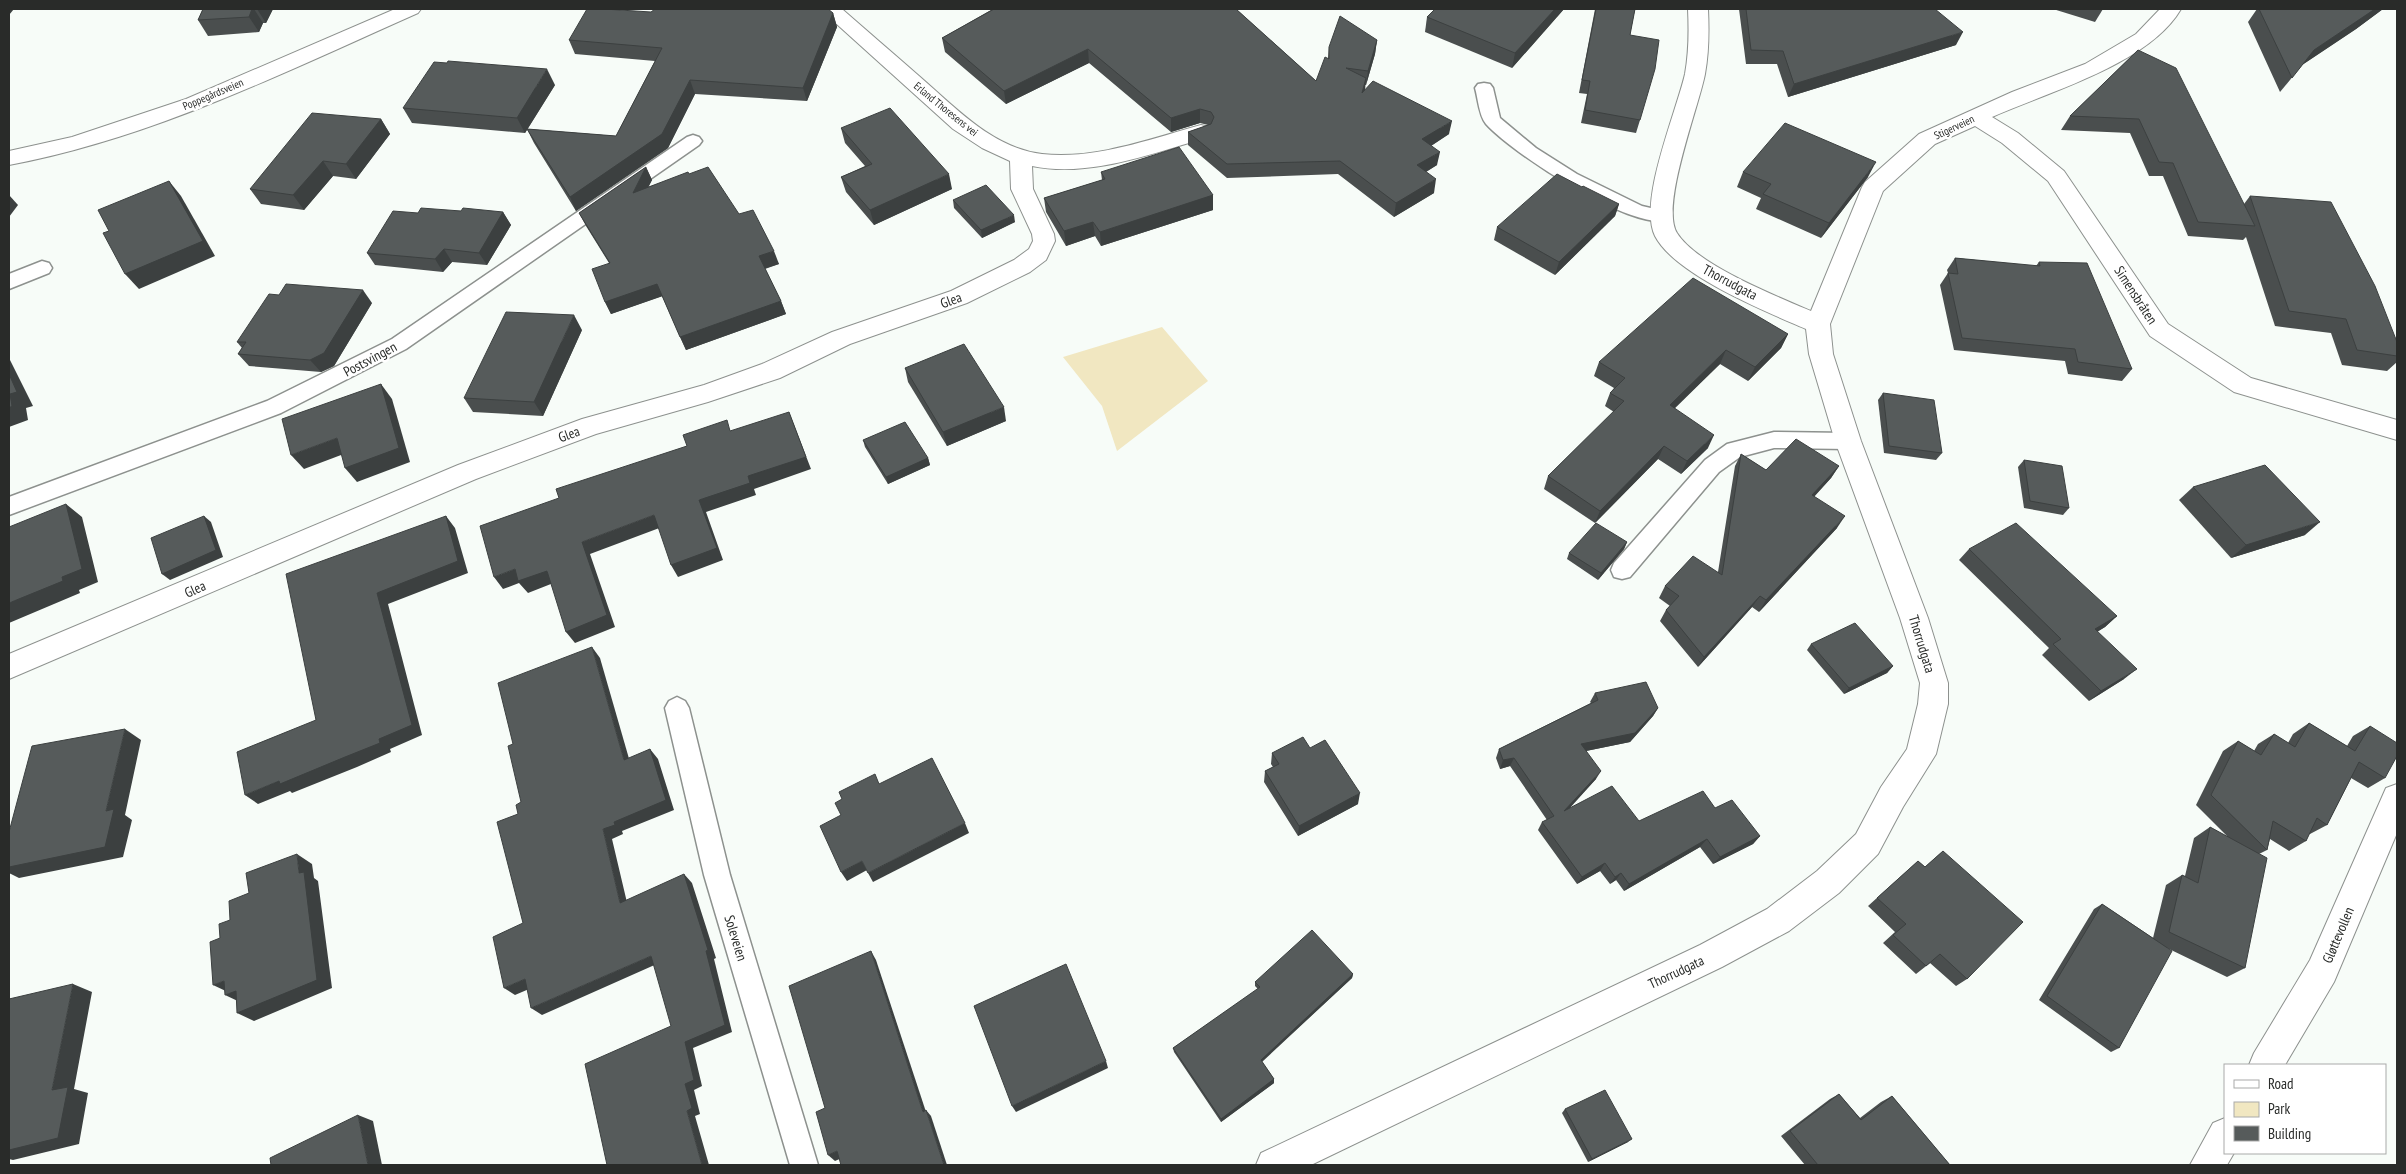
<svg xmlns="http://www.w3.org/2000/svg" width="2406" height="1174" font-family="'PT Sans Narrow',sans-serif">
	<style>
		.green { fill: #f1e7c1 }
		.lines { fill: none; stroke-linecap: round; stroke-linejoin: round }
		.lane-casing { stroke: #8d918e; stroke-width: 3 }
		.street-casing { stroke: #8d918e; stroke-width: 2 }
		.lane { fill: #fff; fill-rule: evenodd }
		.street { fill: #fff; fill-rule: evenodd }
		.wall { fill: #4a4e4e }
		.shaded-wall { fill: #3c4040 }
		.building { fill: #565b5b; stroke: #3c4040 }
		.labels { text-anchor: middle; stroke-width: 5; stroke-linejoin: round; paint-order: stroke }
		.far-street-label { font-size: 11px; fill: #292b29; stroke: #fff }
		.street-label { font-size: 14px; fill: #292b29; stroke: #fff }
	</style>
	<rect width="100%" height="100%" fill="#f7fcf8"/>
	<path class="green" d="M 1162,327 L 1208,381 L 1117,451 L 1102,406 L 1063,357 Z"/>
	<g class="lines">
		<g class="lane-casing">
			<g id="lane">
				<path d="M 1484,83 L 1490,84 L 1493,88 L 1500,118 L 1536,148 L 1577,174 L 1642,206 L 1668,212 L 1670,216 L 1668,220 C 1631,231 1512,153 1486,124 C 1479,116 1478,98 1475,88 L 1478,84 Z"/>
				<path d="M 693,135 L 699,137 L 702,141 L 699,145 L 406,349 L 281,413 L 9,515 L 9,497 L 267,401 L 392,339 L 687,137 Z"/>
				<path d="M 42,261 L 49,263 L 52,268 L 49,273 L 9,289 L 9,274 Z"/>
				<path d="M 1774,432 L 1848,433 L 1855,435 L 1858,441 L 1855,447 L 1848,449 L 1774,448 L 1740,457 L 1719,472 L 1630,577 L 1622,579 L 1614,577 L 1611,570 L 1614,563 L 1705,460 L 1727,444 Z"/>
				<path d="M 677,697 L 685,701 L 689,708 L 730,875 L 818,1165 L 790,1165 L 704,875 L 665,708 L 669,701 Z"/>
			</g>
		</g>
		<g class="street-casing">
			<g id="street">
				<path d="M 395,9 L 421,9 L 418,13 C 285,72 153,138 9,165 L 9,151 L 72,137 L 186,99 Z"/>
				<path d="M 820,9 L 842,9 C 867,31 893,53 919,76 C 955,107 992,148 1042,154 C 1095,160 1150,139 1201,125 L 1209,127 L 1212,132 L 1209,137 C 1153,153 1090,178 1032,166 L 1033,189 L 1054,234 L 1055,241 L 1046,260 L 1030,272 L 967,303 L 850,344 L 780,378 L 708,402 L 596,434 L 476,479 L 9,679 L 9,654 L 458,465 L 582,419 L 704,385 L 762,364 L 832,332 L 951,291 L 1014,260 L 1029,249 L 1033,241 L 1032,234 L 1011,189 L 1010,161 L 982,148 L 953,129 Z"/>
				<path d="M 1688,9 L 1708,9 C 1709,30 1709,52 1705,74 C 1699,106 1660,206 1677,233 C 1697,265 1776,296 1811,311 L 1862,187 L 1865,182 L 1919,134 L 2012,92 L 2085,64 L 2136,34 L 2160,9 L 2181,9 C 2149,64 2048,92 1992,117 L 2018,133 L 2064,171 L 2168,324 L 2251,378 L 2397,420 L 2397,440 L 2234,392 L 2150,336 L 2048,181 L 2002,143 L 1975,126 L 1935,144 L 1883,191 L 1830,324 L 1833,354 L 1861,441 L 1928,618 L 1948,683 L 1948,704 L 1936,754 L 1903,807 L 1878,854 L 1839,893 L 1789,931 L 1722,967 L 1311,1165 L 1256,1165 L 1261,1153 L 1700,945 L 1767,909 L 1817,871 L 1856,834 L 1881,787 L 1907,749 L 1918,704 L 1920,683 L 1900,618 L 1835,441 L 1809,354 L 1806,329 C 1767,312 1675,275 1655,236 C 1638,201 1676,113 1685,74 C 1689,52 1689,30 1688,9 Z"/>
				<path d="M 2397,784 L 2397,833 L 2334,982 L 2285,1065 L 2249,1065 L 2254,1053 L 2310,960 L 2386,788 Z"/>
				<path d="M 2225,1118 L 2225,1153 L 2234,1153 L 2227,1165 L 2190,1165 L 2213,1123 Z"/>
			</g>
		</g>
		<use href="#lane" class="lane"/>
		<use href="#street" class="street"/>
	</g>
	<g class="wall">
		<path d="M 203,9 L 273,9 L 266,23 L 263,23 L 259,32 L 208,36 L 198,20 Z"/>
		<path d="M 967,9 L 1236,9 L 1316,81 L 1328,58 L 1329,47 L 1377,40 L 1375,54 L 1366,85 L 1365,85 L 1365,90 L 1449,134 L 1431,146 L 1437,165 L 1426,172 L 1434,193 L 1394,217 L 1338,174 L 1227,178 L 1188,145 L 1188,132 L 1208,125 L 1200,123 L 1171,132 L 1089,63 L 1006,104 L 945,52 L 942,38 L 991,10 Z"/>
		<path d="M 1564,9 L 1512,68 L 1425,32 L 1427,17 Z"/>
		<path d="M 1595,9 L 1635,9 L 1630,35 L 1640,120 L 1636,133 L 1581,123 L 1587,94 L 1579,93 Z"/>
		<path d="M 1739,9 L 1935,9 L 1956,45 L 1788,97 L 1777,64 L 1746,64 Z"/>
		<path d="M 2053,9 L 2103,9 L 2095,22 Z"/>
		<path d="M 2257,9 L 2383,9 L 2356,29 L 2302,65 L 2280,92 L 2248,22 Z"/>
		<path d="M 651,12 L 833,13 L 837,27 L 807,101 L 695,94 L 668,148 L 576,211 L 534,143 L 527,129 L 616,136 L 655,61 L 575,54 L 569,40 Z"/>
		<path d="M 2138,50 L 2244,204 L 2250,196 L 2397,342 L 2397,362 L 2387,371 L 2342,365 L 2331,333 L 2275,326 L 2246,237 L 2243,240 L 2188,236 L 2163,176 L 2149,176 L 2130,133 L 2061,130 L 2070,116 Z"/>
		<path d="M 555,85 L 525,133 L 412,123 L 403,108 Z"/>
		<path d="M 381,119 L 390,134 L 356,179 L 333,176 L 304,210 L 261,204 L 250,189 Z"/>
		<path d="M 841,128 L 952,189 L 874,225 L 846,192 L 841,177 L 865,166 L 845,143 Z"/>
		<path d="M 646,167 L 652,180 L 648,187 L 689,174 L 739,214 L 779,264 L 765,269 L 781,301 L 786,314 L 686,350 L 662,296 L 611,314 L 605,302 L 609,263 L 586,226 L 579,213 Z"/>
		<path d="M 1101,172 L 1213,195 L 1213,210 L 1101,246 L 1095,236 L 1066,246 L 1046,212 L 1044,198 L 1102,180 Z"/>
		<path d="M 1743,172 L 1868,177 L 1821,238 L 1756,209 L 1761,198 L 1737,187 Z"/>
		<path d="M 953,200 L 1015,222 L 982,238 L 954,208 Z"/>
		<path d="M 1619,204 L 1615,216 L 1555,275 L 1494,240 L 1497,227 Z"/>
		<path d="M 461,211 L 503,212 L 511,225 L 487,265 L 452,262 L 443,272 L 375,265 L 367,253 L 418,213 Z"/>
		<path d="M 1955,258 L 2036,266 L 2039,262 L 2132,369 L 2122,381 L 2068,374 L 2065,361 L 1954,350 L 1940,285 L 1948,273 L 1947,270 Z"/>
		<path d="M 372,303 L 334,366 L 321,372 L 249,366 L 238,354 L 242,348 L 237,342 Z"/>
		<path d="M 582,330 L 543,416 L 473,412 L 464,398 Z"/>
		<path d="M 1788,334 L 1781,348 L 1748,381 L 1720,364 L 1674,408 L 1708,448 L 1681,474 L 1658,459 L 1595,523 L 1544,489 L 1548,476 L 1614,412 L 1605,406 L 1610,393 L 1614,388 L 1594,376 L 1599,362 Z"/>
		<path d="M 905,368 L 1006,421 L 947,446 L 908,382 Z"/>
		<path d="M 1883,393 L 1942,453 L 1936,460 L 1884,453 L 1878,400 Z"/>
		<path d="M 863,440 L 928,458 L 930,465 L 888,484 L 865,447 Z"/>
		<path d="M 1741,454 L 1766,470 L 1839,466 L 1831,478 L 1814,497 L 1837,528 L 1759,612 L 1752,607 L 1698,667 L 1660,621 L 1666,610 L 1670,606 L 1659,598 L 1665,586 L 1718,572 L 1735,466 Z"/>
		<path d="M 2024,460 L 2069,508 L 2063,515 L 2024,508 L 2018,467 Z"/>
		<path d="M 2193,487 L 2305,535 L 2231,558 L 2179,500 Z"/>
		<path d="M 1627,542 L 1624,549 L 1598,580 L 1567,559 L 1569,553 Z"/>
		<path d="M 1969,549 L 2117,616 L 2105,627 L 2097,632 L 2124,679 L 2089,701 L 2042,655 L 2049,648 L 1959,560 Z"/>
		<path d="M 1811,644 L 1893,666 L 1887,673 L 1844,694 L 1807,650 Z"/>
		<path d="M 1595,693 L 1658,708 L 1653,716 L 1630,742 L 1586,751 L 1596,779 L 1569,808 L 1639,821 L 1715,808 L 1760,836 L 1753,844 L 1713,864 L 1700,847 L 1624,891 L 1616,880 L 1610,884 L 1600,871 L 1577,884 L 1538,830 L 1542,822 L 1547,820 L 1510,766 L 1500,769 L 1496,758 L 1499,749 L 1591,703 L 1590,702 Z"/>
		<path d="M 2309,723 L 2347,746 L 2353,736 L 2370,726 L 2385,778 L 2368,788 L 2351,778 L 2327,825 L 2310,834 L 2309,834 L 2306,841 L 2289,851 L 2270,839 L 2267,850 L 2259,854 L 2245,968 L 2227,977 L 2167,948 L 2119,1048 L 2111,1052 L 2039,1000 L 2094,909 L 2102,904 L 2153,938 L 2166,885 L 2182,875 L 2185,876 L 2194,838 L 2210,827 L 2229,838 L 2196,805 L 2223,751 L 2238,741 L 2254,751 L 2258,744 L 2274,734 L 2288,743 L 2293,734 Z"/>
		<path d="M 1310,748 L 1358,804 L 1298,836 L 1264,782 L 1265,771 L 1273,767 L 1271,764 L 1272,753 Z"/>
		<path d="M 1943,851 L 1967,979 L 1956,986 L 1930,963 L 1916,974 L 1883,943 L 1895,932 L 1868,906 L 1918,861 L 1925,867 Z"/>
		<path d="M 1353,974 L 1352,978 L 1262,1062 L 1274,1079 L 1274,1083 L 1221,1122 L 1174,1052 L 1173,1048 L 1258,989 L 1255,986 L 1255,982 Z"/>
		<path d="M 1839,1094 L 1860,1118 L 1881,1102 L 1892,1096 L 1950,1165 L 1805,1165 L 1781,1136 L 1830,1099 Z"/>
		<path d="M 1565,1109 L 1628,1142 L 1588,1162 L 1562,1113 Z"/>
	</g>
	<g class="shaded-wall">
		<path d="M 9,9 L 14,9 L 9,15 Z"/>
		<path d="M 252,9 L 254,9 L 263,23 L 259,32 L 249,17 Z"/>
		<path d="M 257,9 L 273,9 L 266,23 Z"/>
		<path d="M 1555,9 L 1564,9 L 1512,68 L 1515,53 Z"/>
		<path d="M 2375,9 L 2383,9 L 2356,29 L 2302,65 L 2280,92 L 2314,50 Z"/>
		<path d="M 833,13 L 837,27 L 807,101 L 803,88 Z"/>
		<path d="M 1963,32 L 1956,45 L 1788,97 L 1794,84 Z"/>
		<path d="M 1377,40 L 1375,54 L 1366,85 L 1368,71 Z"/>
		<path d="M 1088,49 L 1089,63 L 1006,104 L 1004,91 Z"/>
		<path d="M 547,69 L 555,85 L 525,133 L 517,118 Z"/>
		<path d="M 1366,78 L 1365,91 L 1362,93 Z"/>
		<path d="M 690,80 L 695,94 L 668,148 L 576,211 L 570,197 Z"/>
		<path d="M 1200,109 L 1200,123 L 1171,132 L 1171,118 Z"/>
		<path d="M 381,119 L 390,134 L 356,179 L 346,164 Z"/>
		<path d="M 1452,121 L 1449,134 L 1420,153 L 1422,139 Z"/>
		<path d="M 1440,152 L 1437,165 L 1414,179 L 1417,165 Z"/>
		<path d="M 323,161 L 333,176 L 304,210 L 293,195 Z"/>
		<path d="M 1876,162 L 1868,177 L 1821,238 L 1829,223 Z"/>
		<path d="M 646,167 L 652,180 L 639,206 L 633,193 Z"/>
		<path d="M 949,174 L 952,189 L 874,225 L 870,210 Z"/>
		<path d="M 1436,179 L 1434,193 L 1394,217 L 1396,203 Z"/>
		<path d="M 169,181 L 181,196 L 215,256 L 139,289 L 125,274 Z"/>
		<path d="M 9,195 L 18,205 L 9,217 Z"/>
		<path d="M 1213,195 L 1213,210 L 1101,246 L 1100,232 Z"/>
		<path d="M 1619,204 L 1615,216 L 1555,275 L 1559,262 Z"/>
		<path d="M 503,212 L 511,225 L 487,265 L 479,253 Z"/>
		<path d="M 1014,215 L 1015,222 L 982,238 L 981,230 Z"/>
		<path d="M 1093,222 L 1095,236 L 1066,246 L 1064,231 Z"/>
		<path d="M 444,249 L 452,262 L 443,272 L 435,259 Z"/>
		<path d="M 774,251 L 779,264 L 763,269 L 759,256 Z"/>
		<path d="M 657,284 L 663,296 L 611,314 L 605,302 Z"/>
		<path d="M 363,290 L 372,303 L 334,366 L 321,372 L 310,360 Z"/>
		<path d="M 781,301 L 786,314 L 686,350 L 680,337 Z"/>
		<path d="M 574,315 L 582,330 L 543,416 L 534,402 Z"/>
		<path d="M 1788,334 L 1781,348 L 1748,381 L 1755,367 Z"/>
		<path d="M 1726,350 L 1720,364 L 1664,419 L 1670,405 Z"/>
		<path d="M 9,358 L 33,406 L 26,408 L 28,420 L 9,427 Z"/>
		<path d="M 381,384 L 392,399 L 410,462 L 357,482 L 345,468 Z"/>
		<path d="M 1004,407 L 1006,421 L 947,446 L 943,432 Z"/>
		<path d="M 789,412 L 811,469 L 754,489 L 756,495 L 706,512 L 723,560 L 678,577 L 671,565 L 699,500 L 748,476 Z"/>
		<path d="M 1714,435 L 1708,448 L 1681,474 L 1687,461 Z"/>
		<path d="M 337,438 L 349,452 L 304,469 L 291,455 Z"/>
		<path d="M 1664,446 L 1658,459 L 1595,523 L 1600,511 Z"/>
		<path d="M 928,458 L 930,465 L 888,484 L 886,477 Z"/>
		<path d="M 1839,466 L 1831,478 L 1804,507 L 1812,495 Z"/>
		<path d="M 66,504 L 82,517 L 98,582 L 79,590 L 80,593 L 9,623 L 9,603 L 62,577 Z"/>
		<path d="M 654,515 L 662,527 L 590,554 L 615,627 L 575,643 L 566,632 L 582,542 Z"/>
		<path d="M 204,516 L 211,522 L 223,557 L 170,580 L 162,574 Z"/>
		<path d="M 446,516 L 455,528 L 468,573 L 388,604 L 422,735 L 390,749 L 391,752 L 357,767 L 292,793 L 290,791 L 258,804 L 245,795 L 379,739 L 377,593 Z"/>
		<path d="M 1845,516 L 1837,528 L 1759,612 L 1766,600 Z"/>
		<path d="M 2320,522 L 2305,535 L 2231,558 L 2246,545 Z"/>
		<path d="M 1627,542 L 1624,549 L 1598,580 L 1601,573 Z"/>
		<path d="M 515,569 L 547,571 L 556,582 L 528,593 L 519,583 L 503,589 L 494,577 Z"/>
		<path d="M 1760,596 L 1752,607 L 1698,667 L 1704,657 Z"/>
		<path d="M 2117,616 L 2105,627 L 2083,640 L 2095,629 Z"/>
		<path d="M 592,647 L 600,658 L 632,769 L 624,760 Z"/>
		<path d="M 1893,666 L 1887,673 L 1844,694 L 1849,688 Z"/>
		<path d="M 2137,669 L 2124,679 L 2089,701 L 2101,691 Z"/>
		<path d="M 1658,708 L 1653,716 L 1630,742 L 1576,753 L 1581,744 Z"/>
		<path d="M 125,729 L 141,740 L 125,815 L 132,820 L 123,857 L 19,878 L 9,873 L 9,867 L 106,811 Z"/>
		<path d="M 650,749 L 658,759 L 674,810 L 622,831 L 623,834 L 612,839 L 629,911 L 620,903 L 603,829 L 614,822 Z"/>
		<path d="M 1514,758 L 1510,766 L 1500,769 L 1503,760 Z"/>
		<path d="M 1601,771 L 1596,779 L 1560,819 L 1564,811 Z"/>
		<path d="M 1360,793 L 1358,804 L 1298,836 L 1299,826 Z"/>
		<path d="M 965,823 L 969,833 L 873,882 L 868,873 Z"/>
		<path d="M 1760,836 L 1753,844 L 1713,864 L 1720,857 Z"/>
		<path d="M 1707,839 L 1700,847 L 1624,891 L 1629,884 Z"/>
		<path d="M 297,854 L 312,864 L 314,878 L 318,881 L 332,988 L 254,1021 L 237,1013 L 299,873 Z"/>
		<path d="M 862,861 L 867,870 L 847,881 L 841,872 Z"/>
		<path d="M 1605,863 L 1600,871 L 1577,884 L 1582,877 Z"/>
		<path d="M 1621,873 L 1616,880 L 1610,884 L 1615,877 Z"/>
		<path d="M 684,874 L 692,883 L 716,958 L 714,959 L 732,1032 L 693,1048 L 702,1086 L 694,1090 L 700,1114 L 695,1116 L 709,1165 L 702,1165 L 687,1111 L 685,1084 L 685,1042 Z"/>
		<path d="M 871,951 L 876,960 L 928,1118 L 923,1112 Z"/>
		<path d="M 651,956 L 659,963 L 542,1015 L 531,1008 Z"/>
		<path d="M 1353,974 L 1352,978 L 1260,1063 L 1261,1060 Z"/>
		<path d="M 525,979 L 536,986 L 515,995 L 504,988 Z"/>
		<path d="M 224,981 L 241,989 L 242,1003 L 225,995 L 230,993 L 213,985 Z"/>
		<path d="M 73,984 L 92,992 L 74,1089 L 88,1093 L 79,1144 L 13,1160 L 9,1159 L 9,1150 L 52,1090 Z"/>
		<path d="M 1106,1061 L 1108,1068 L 1016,1112 L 1012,1106 Z"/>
		<path d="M 1274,1079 L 1274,1083 L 1221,1122 L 1221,1119 Z"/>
		<path d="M 926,1110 L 931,1116 L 947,1165 L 944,1165 Z"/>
		<path d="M 358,1115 L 373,1121 L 382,1165 L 368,1165 Z"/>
		<path d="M 1632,1139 L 1628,1142 L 1588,1162 L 1592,1159 Z"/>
		<path d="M 837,1151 L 844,1157 L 835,1161 L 828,1155 Z"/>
	</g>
	<g class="building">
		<path d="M 203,9 L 252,9 L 249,17 L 198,20 Z"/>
		<path d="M 587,9 L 604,9 L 651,12 L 655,9 L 828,9 L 833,13 L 803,88 L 690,80 L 662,134 L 570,197 L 527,129 L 616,136 L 662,48 L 569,40 Z"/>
		<path d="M 994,9 L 1236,9 L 1316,81 L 1325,57 L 1329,59 L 1329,47 L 1340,16 L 1377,40 L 1368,71 L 1346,68 L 1366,78 L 1362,93 L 1373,81 L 1452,121 L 1422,139 L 1440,152 L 1417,165 L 1436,179 L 1396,203 L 1340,161 L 1227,164 L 1188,132 L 1211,124 L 1214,117 L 1211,112 L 1200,109 L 1171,118 L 1088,49 L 1004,91 L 942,38 Z"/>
		<path d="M 1435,9 L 1555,9 L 1515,53 L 1427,17 Z"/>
		<path d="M 1596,9 L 1635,9 L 1630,35 L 1659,40 L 1655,69 L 1640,120 L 1585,110 L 1590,81 L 1582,80 Z"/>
		<path d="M 1746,9 L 1935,9 L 1963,32 L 1794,84 L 1783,51 L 1751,50 Z"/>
		<path d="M 2259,9 L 2375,9 L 2314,50 L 2292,78 Z"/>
		<path d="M 2138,50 L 2176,68 L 2255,226 L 2198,222 L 2173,163 L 2159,162 L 2139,119 L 2070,116 Z"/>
		<path d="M 448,61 L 547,69 L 517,118 L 403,108 L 434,62 L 447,63 Z"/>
		<path d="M 890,108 L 949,174 L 870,210 L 841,177 L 872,164 L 841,128 Z"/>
		<path d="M 312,113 L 381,119 L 346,164 L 323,161 L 293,195 L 250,189 Z"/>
		<path d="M 1785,123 L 1876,162 L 1829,223 L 1763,194 L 1771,184 L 1743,172 Z"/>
		<path d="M 1179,147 L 1213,195 L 1100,232 L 1093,222 L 1064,231 L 1044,198 L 1105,179 L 1101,172 Z"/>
		<path d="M 646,167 L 633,193 L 688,172 L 689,174 L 708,167 L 739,214 L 753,210 L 774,251 L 759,256 L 781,301 L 680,337 L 657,284 L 605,302 L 592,269 L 610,263 L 579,213 Z"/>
		<path d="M 1557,174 L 1582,187 L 1583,186 L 1619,204 L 1559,262 L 1497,227 Z"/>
		<path d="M 169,181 L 203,241 L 125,274 L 103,233 L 109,231 L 98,210 Z"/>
		<path d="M 986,185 L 1014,215 L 981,230 L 953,200 Z"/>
		<path d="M 2250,196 L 2331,202 L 2375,286 L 2397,342 L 2397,356 L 2357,350 L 2346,319 L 2289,311 Z"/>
		<path d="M 421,208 L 461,211 L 463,208 L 503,212 L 479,253 L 444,249 L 435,259 L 367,253 L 393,211 L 418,213 Z"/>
		<path d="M 1955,258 L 2040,266 L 2039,262 L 2087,263 L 2132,369 L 2078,362 L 2075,349 L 1962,338 L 1948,273 L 1958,274 Z"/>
		<path d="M 1693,278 L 1788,334 L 1755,367 L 1726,350 L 1670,405 L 1714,435 L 1687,461 L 1664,446 L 1600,511 L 1548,476 L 1624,401 L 1610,393 L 1625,378 L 1599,362 Z"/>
		<path d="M 286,284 L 363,290 L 324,353 L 310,360 L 238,354 L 246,342 L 237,342 L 269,294 L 279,295 Z"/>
		<path d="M 506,312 L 574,315 L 534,402 L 464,398 Z"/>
		<path d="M 964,344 L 1004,407 L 943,432 L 905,368 Z"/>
		<path d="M 9,374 L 17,392 L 10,394 L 12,406 L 9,408 Z"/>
		<path d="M 381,384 L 399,448 L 345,468 L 337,438 L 291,455 L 282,419 Z"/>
		<path d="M 1883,393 L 1934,400 L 1942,453 L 1889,446 Z"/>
		<path d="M 789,412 L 806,457 L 748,476 L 750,483 L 699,500 L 717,548 L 671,565 L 654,515 L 582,542 L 607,615 L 566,632 L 547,571 L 518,581 L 515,569 L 494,577 L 480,526 L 559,498 L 556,489 L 687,446 L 683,435 L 727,420 L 730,431 Z"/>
		<path d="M 905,422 L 928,458 L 886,477 L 863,440 Z"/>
		<path d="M 1796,439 L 1839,466 L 1812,495 L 1845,516 L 1766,600 L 1760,596 L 1704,657 L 1666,610 L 1679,596 L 1665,586 L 1693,556 L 1722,575 L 1741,454 L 1766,470 Z"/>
		<path d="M 2024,460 L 2062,466 L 2069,508 L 2030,501 Z"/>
		<path d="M 2265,465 L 2320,522 L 2246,545 L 2193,487 Z"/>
		<path d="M 66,504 L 82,569 L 62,577 L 63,581 L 9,603 L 9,527 Z"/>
		<path d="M 204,516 L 216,550 L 162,574 L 151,538 Z"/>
		<path d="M 446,516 L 458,561 L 377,593 L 412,725 L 379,739 L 380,743 L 345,757 L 280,784 L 279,781 L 245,795 L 237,752 L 316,720 L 286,574 Z"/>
		<path d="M 1596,523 L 1627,542 L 1601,573 L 1569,553 Z"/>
		<path d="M 2016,523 L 2117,616 L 2095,629 L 2137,669 L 2101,691 L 2053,644 L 2061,639 L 1969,549 Z"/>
		<path d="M 1855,623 L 1893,666 L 1849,688 L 1811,644 Z"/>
		<path d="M 592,647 L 624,760 L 650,749 L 666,800 L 614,822 L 615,825 L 603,829 L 620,903 L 684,874 L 708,950 L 706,951 L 725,1025 L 685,1042 L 694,1080 L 685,1084 L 692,1108 L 687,1111 L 702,1165 L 607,1165 L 585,1064 L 671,1026 L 651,956 L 531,1008 L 525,979 L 504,988 L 493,937 L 523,923 L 497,822 L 518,814 L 516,805 L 521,802 L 508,746 L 513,744 L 498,683 Z"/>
		<path d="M 1646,682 L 1658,708 L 1635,733 L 1581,744 L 1601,771 L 1564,811 L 1612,786 L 1639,821 L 1703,791 L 1715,808 L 1732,800 L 1760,836 L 1720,857 L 1707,839 L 1629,884 L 1621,873 L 1615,877 L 1605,863 L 1582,877 L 1542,822 L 1554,816 L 1514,758 L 1503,760 L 1499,749 L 1598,700 L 1595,693 Z"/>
		<path d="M 2309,723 L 2355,751 L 2370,726 L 2397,743 L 2397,756 L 2385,778 L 2359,762 L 2327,825 L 2317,818 L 2306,841 L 2273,821 L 2267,850 L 2211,795 L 2238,741 L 2261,755 L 2274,734 L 2295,747 Z"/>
		<path d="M 125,729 L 106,811 L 114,809 L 105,847 L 9,867 L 9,832 L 32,746 Z"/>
		<path d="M 1303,737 L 1310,748 L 1325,740 L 1360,793 L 1299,826 L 1265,771 L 1279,764 L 1272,753 Z"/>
		<path d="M 932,758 L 965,823 L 868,873 L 862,861 L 841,872 L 820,826 L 841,815 L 835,803 L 842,799 L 839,792 L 875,774 L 879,784 Z"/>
		<path d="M 2210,827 L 2267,858 L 2245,968 L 2169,932 L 2182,875 L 2198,883 Z"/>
		<path d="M 1943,851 L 2023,922 L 1967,979 L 1940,954 L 1926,966 L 1893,935 L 1906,924 L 1877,898 L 1918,861 L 1925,867 Z"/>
		<path d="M 297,854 L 299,873 L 304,872 L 317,980 L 237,1013 L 236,991 L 225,995 L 224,981 L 213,985 L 210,942 L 220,938 L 219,924 L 230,920 L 229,901 L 249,893 L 246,873 Z"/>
		<path d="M 2102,904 L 2172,951 L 2119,1048 L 2047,996 Z"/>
		<path d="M 1312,930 L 1353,974 L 1261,1060 L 1274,1079 L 1221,1119 L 1173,1048 L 1260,987 L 1255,982 Z"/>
		<path d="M 871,951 L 923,1112 L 926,1110 L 944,1165 L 841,1165 L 837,1151 L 828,1155 L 816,1112 L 825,1108 L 789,986 Z"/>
		<path d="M 1066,964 L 1106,1061 L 1012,1106 L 974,1006 Z"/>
		<path d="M 73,984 L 52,1090 L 68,1087 L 58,1138 L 9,1150 L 9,999 Z"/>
		<path d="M 1605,1090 L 1632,1139 L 1592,1159 L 1565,1109 Z"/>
		<path d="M 1839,1094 L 1861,1120 L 1892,1096 L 1950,1165 L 1818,1165 L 1790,1131 Z"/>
		<path d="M 358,1115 L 368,1165 L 271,1165 L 270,1158 Z"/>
	</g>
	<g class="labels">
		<g class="far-street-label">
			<text transform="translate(213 94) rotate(-23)" y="4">Poppegårdsveien</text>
			<text transform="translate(946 109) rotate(39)" y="4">Erland Thoresens vei</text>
			<text transform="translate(1954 127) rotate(-25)" y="4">Stigerveien</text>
		</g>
		<g class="street-label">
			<text transform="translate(1730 282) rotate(28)" y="5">Thorrudgata</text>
			<text transform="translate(2136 295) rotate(57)" y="5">Simensbråten</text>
			<text transform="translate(951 300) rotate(-20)" y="5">Glea</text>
			<text transform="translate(370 359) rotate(-28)" y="5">Postsvingen</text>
			<text transform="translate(569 434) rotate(-20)" y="5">Glea</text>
			<text transform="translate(195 589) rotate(-24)" y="5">Glea</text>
			<text transform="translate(1922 644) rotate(73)" y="5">Thorrudgata</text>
			<text transform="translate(2338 935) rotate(-67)" y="5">Gløttevollen</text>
			<text transform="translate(736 938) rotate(73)" y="5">Soleveien</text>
			<text transform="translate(1676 972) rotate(-25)" y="5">Thorrudgata</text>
		</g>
	</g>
	<rect width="2406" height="1174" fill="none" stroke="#292b29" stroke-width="20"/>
	<rect x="2224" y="1064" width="162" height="90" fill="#ffffff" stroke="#a9aaa9"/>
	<rect x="2234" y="1080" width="25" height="8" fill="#ffffff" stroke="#a9aaa9"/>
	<text x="2268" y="1089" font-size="15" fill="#292b29">Road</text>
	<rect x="2234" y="1102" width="25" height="15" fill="#f1e7c1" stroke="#a9aaa9"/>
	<text x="2268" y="1114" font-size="15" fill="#292b29">Park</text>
	<rect x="2234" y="1126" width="25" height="15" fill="#565b5b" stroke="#a9aaa9"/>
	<text x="2268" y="1139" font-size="15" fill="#292b29">Building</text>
</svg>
